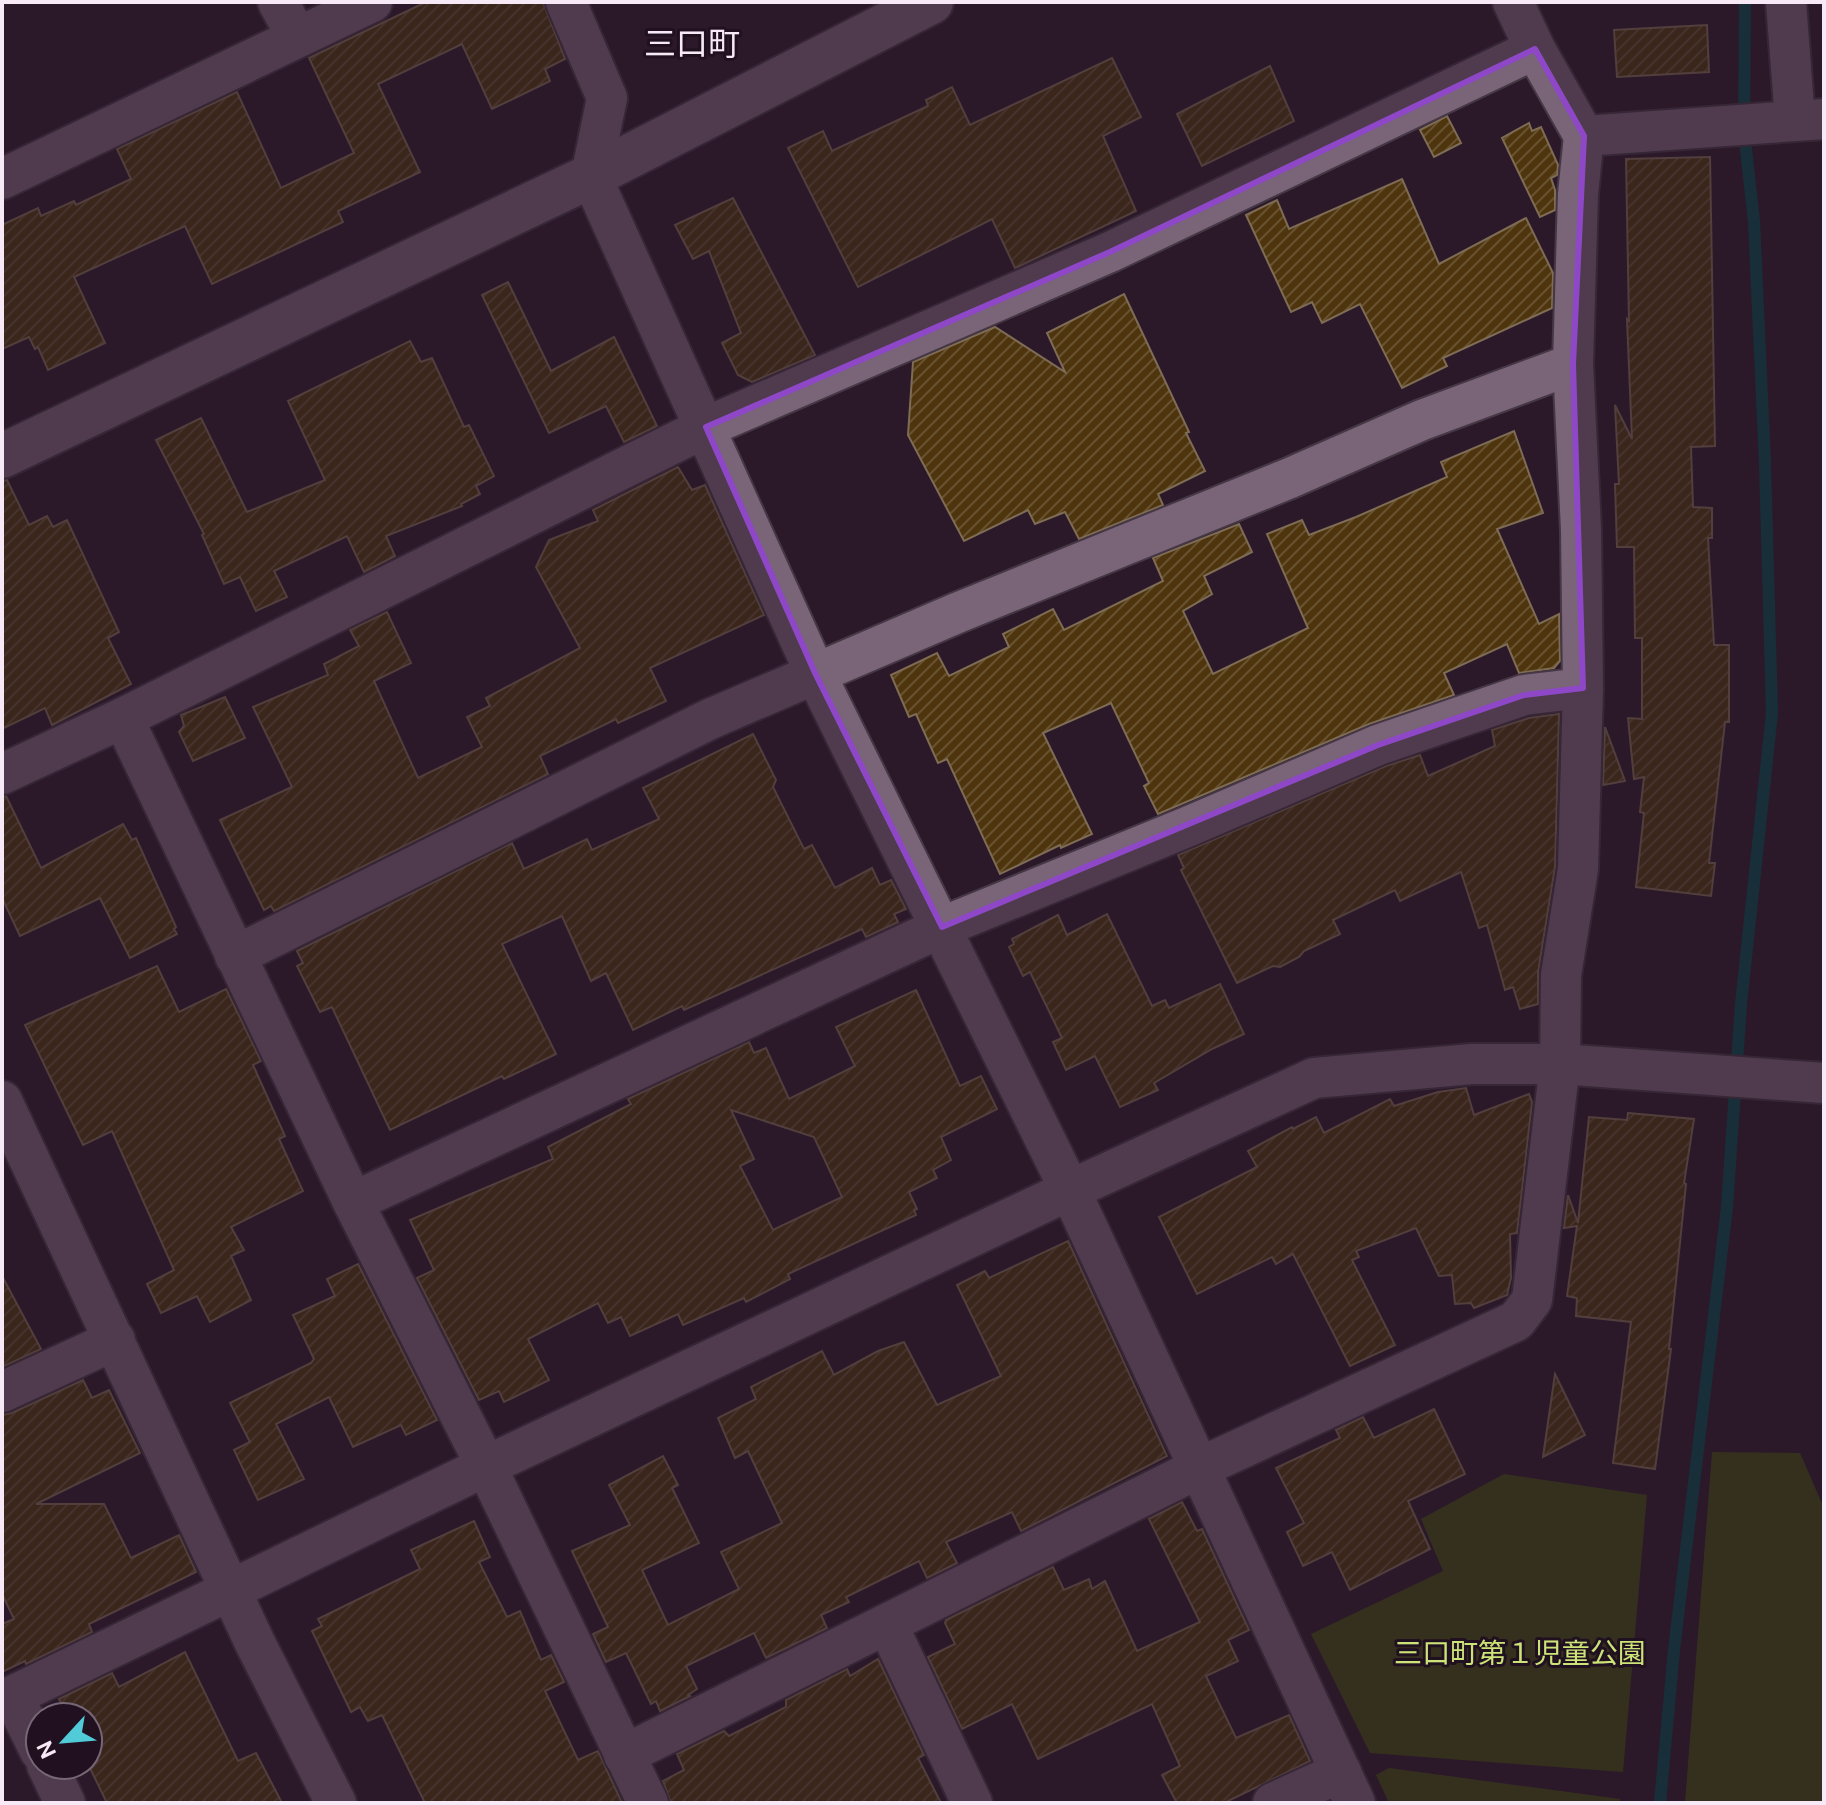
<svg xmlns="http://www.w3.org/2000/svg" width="1826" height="1805" font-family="'DM Sans','Noto Sans JP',sans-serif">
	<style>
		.park { fill: #404c10 }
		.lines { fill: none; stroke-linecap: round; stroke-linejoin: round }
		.stream { stroke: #00494f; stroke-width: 12 }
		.building { fill: url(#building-hatch); stroke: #7e6c54; stroke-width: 2; fill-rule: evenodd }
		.street-casing { stroke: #453744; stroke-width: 44 }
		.secondary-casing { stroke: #453744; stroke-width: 48 }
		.street { stroke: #7a6478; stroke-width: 40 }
		.secondary { stroke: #7a6478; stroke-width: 44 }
		.marked { fill: none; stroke: #8e48c7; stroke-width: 6; stroke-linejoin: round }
		.labels { text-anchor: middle; stroke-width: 6; stroke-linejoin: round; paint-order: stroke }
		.park-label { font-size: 28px; fill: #cbe377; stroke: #211020 }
		.quarter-label { font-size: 32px; fill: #f7eaf6; stroke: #211020 }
	</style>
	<defs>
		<pattern id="building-hatch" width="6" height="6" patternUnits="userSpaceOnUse" patternTransform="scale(2)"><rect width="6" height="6" fill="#4e350d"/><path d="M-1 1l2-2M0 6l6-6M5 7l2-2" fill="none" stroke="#685231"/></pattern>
	</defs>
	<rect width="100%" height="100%" fill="#2b192a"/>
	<g class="park">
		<path d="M 1712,1452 L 1800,1453 L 1824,1508 L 1824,1803 L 1685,1803 Z"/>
		<path d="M 1504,1474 L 1647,1495 L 1623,1772 L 1370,1753 L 1311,1634 L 1443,1571 L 1421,1519 Z"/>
		<path d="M 1389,1768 L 1620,1799 L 1620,1803 L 1389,1803 L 1376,1775 Z"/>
	</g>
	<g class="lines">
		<path class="stream" d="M 1660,1803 L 1674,1650 L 1727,1207 L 1741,1004 L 1772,713 L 1765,463 L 1754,222 L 1744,131 L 1745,2"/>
	</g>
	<g class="building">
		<path d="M 426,2 L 543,2 L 565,59 L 545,69 L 550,81 L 492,109 L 462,44 L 378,84 L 420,172 L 338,211 L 343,222 L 212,284 L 185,226 L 74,277 L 105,343 L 48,370 L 38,347 L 35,349 L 29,337 L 2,349 L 2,225 L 38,208 L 41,216 L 74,201 L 76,205 L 131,179 L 117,149 L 237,92 L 281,188 L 354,153 L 309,58 Z"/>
		<path d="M 1707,25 L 1709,72 L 1617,77 L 1614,30 Z"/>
		<path d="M 1112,58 L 1141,117 L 1103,136 L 1136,211 L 1015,268 L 992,219 L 858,287 L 788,148 L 823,131 L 832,151 L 928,106 L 926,100 L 952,87 L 970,125 Z"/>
		<path d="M 1270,66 L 1294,121 L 1202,166 L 1177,114 Z"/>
		<path d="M 1447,116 L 1461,143 L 1434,157 L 1420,130 Z"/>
		<path d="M 1529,123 L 1532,131 L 1541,127 L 1558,165 L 1557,175 L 1551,178 L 1555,190 L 1555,210 L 1540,217 L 1502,138 Z"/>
		<path d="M 1710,157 L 1715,446 L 1691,447 L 1693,507 L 1712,508 L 1712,538 L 1708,538 L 1714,645 L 1729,645 L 1729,722 L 1725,722 L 1709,863 L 1715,863 L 1711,896 L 1636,887 L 1644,813 L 1640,812 L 1644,777 L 1634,779 L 1628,718 L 1642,719 L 1642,638 L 1635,638 L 1634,547 L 1617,547 L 1615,484 L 1619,484 L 1615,405 L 1632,439 L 1627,319 L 1629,321 L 1626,159 Z"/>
		<path d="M 1402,179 L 1439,264 L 1526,218 L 1553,273 L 1552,308 L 1443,358 L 1447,366 L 1402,388 L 1360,304 L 1322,323 L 1312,302 L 1291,312 L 1246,215 L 1277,200 L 1289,229 Z"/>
		<path d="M 733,198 L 815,355 L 752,382 L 738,375 L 722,343 L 741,333 L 709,251 L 693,259 L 675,225 Z"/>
		<path d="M 508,282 L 551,371 L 614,337 L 657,426 L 624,442 L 606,406 L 549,433 L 482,295 Z"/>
		<path d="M 1124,294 L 1189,432 L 1186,433 L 1205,471 L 1158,494 L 1163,505 L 1079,539 L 1065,512 L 1035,524 L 1028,510 L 964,541 L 908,435 L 913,362 L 995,327 L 1065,372 L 1047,333 Z"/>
		<path d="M 410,341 L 421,362 L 432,358 L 464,427 L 469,425 L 494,476 L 476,486 L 480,494 L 461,504 L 462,506 L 386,536 L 395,556 L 364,572 L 347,536 L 274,571 L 287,597 L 256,611 L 240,577 L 224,584 L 202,535 L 204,534 L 156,440 L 201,418 L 247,512 L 325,480 L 288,401 Z"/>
		<path d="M 1514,431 L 1543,513 L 1497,529 L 1539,624 L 1559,614 L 1560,661 L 1554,668 L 1519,673 L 1507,644 L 1444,673 L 1454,695 L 1369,724 L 1158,814 L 1144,786 L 1149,783 L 1111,703 L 1043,733 L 1092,834 L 1061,848 L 1060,845 L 1000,874 L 947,759 L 938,763 L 916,714 L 909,717 L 891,675 L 937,653 L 949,676 L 1009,647 L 1003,634 L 1053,609 L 1064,630 L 1163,581 L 1153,558 L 1239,524 L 1252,552 L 1204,576 L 1212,594 L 1183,611 L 1213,674 L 1308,628 L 1267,534 L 1302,520 L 1309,535 L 1356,517 L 1447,477 L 1441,462 Z"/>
		<path d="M 678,467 L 692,490 L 705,485 L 764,615 L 650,668 L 666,701 L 618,723 L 616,719 L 540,756 L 548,774 L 274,911 L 271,906 L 264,910 L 220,820 L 292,787 L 253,707 L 328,675 L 324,664 L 359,646 L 350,630 L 387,612 L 411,663 L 374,681 L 418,778 L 482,747 L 467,717 L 490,706 L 486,698 L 580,648 L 536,567 L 549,540 L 598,521 L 593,510 Z"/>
		<path d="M 7,480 L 29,525 L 47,516 L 53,527 L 67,520 L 119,632 L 108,638 L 131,684 L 52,725 L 45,708 L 2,729 L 2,481 Z"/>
		<path d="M 225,697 L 245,738 L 193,761 L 179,732 L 184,726 L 181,715 Z"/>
		<path d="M 1559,714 L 1555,867 L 1538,972 L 1538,1004 L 1520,1009 L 1513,987 L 1505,990 L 1487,925 L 1479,928 L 1461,872 L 1400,901 L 1395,890 L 1333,920 L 1340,934 L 1304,951 L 1299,957 L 1280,967 L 1273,966 L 1237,983 L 1181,870 L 1184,868 L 1178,855 L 1386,766 L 1420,755 L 1428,776 L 1495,746 L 1492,730 L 1529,718 Z"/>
		<path d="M 1605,727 L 1625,781 L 1603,785 Z"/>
		<path d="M 753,734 L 776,780 L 773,787 L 804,849 L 812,845 L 835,888 L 872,868 L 880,885 L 891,880 L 906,909 L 894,914 L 898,922 L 866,937 L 862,929 L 684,1010 L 682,1006 L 633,1030 L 606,973 L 591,981 L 562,916 L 502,944 L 556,1054 L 504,1079 L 502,1076 L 390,1130 L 332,1007 L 320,1012 L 297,966 L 303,963 L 297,951 L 512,843 L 524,869 L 587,839 L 592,850 L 659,819 L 643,788 Z"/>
		<path d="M 6,796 L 41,868 L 123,824 L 132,840 L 136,838 L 176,927 L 174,929 L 177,934 L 130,958 L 100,898 L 20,936 L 2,898 L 2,797 Z"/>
		<path d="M 1107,914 L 1152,1006 L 1165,1000 L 1169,1008 L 1220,984 L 1244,1034 L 1212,1049 L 1154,1083 L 1158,1090 L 1120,1107 L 1095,1056 L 1066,1070 L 1053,1042 L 1062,1038 L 1030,972 L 1023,976 L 1009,947 L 1014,944 L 1012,939 L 1058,915 L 1067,935 Z"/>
		<path d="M 157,966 L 179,1012 L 226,989 L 261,1061 L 253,1065 L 285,1136 L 279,1139 L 303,1191 L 231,1227 L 244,1250 L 231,1256 L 251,1300 L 210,1322 L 197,1296 L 161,1313 L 147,1284 L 174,1270 L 112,1131 L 83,1145 L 25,1025 Z"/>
		<path d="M 916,990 L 960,1086 L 981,1076 L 997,1109 L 941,1137 L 951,1160 L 933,1170 L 937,1178 L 909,1192 L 917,1209 L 914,1210 L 916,1215 L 788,1274 L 790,1279 L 746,1302 L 744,1298 L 683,1325 L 678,1314 L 630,1336 L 621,1317 L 608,1323 L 598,1303 L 528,1339 L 549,1380 L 504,1402 L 499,1391 L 479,1400 L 417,1278 L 434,1270 L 410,1220 L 553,1159 L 548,1147 L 631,1104 L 628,1099 L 749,1042 L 754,1053 L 766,1048 L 789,1099 L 855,1066 L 836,1027 ZM 731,1110 L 814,1137 L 842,1197 L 773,1230 L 740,1166 L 754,1159 Z"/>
		<path d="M 1466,1088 L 1474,1115 L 1529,1094 L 1532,1102 L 1517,1233 L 1510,1234 L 1511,1278 L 1507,1295 L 1474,1308 L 1471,1303 L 1455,1304 L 1452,1275 L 1439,1276 L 1416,1228 L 1356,1251 L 1359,1257 L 1352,1260 L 1395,1345 L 1350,1366 L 1293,1254 L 1276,1264 L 1272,1257 L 1197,1294 L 1159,1217 L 1257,1167 L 1248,1151 L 1292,1127 L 1293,1129 L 1316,1117 L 1324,1133 L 1390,1099 L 1394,1106 L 1438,1092 Z"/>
		<path d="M 1628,1113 L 1694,1119 L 1684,1183 L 1686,1184 L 1669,1349 L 1671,1349 L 1655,1469 L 1613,1463 L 1631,1322 L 1576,1316 L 1577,1298 L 1567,1296 L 1577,1226 L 1564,1228 L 1568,1195 L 1578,1223 L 1589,1117 L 1627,1120 Z"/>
		<path d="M 1068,1241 L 1167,1456 L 1021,1531 L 1012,1512 L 946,1542 L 957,1563 L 927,1578 L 919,1561 L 846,1597 L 849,1602 L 821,1615 L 827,1628 L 766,1658 L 754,1633 L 686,1666 L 697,1689 L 688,1695 L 690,1696 L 660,1711 L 656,1701 L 651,1704 L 626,1653 L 606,1662 L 593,1634 L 608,1627 L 572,1551 L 630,1525 L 609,1485 L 663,1456 L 678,1485 L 672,1488 L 699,1543 L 642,1570 L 668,1625 L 739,1589 L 721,1552 L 782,1523 L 748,1451 L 735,1458 L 718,1418 L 756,1399 L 751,1387 L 822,1351 L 834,1375 L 878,1351 L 904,1342 L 937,1405 L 1001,1376 L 957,1285 L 985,1271 L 989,1278 Z"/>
		<path d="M 358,1264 L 437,1420 L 406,1435 L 401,1425 L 353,1447 L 329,1397 L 276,1424 L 304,1479 L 258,1500 L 234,1450 L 250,1442 L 230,1403 L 311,1363 L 314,1359 L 293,1315 L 335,1296 L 327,1279 Z"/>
		<path d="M 2,1276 L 41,1349 L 2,1367 Z"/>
		<path d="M 1555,1374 L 1585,1435 L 1543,1457 Z"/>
		<path d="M 83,1380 L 92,1398 L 109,1390 L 140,1453 L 36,1504 L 104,1504 L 131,1558 L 179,1535 L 196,1572 L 89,1624 L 92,1632 L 26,1664 L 25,1661 L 2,1672 L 2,1624 L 14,1619 L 2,1594 L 2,1415 L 12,1413 Z"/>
		<path d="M 1434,1409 L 1465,1474 L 1408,1501 L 1430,1549 L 1350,1590 L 1332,1552 L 1303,1566 L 1287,1532 L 1304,1523 L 1276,1468 L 1340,1438 L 1336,1430 L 1363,1417 L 1374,1438 Z"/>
		<path d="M 1182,1502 L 1197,1531 L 1202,1529 L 1249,1630 L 1228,1640 L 1238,1661 L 1206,1676 L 1236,1738 L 1289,1715 L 1310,1761 L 1224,1803 L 1177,1803 L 1162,1775 L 1180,1766 L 1152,1704 L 1038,1759 L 1012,1704 L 962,1729 L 928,1657 L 955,1644 L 945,1623 L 946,1620 L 1053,1567 L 1064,1590 L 1089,1579 L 1092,1589 L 1105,1581 L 1137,1651 L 1200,1622 L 1149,1519 Z"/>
		<path d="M 474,1521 L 490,1557 L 479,1562 L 507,1617 L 520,1611 L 541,1660 L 551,1655 L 564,1682 L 545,1691 L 578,1760 L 598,1751 L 622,1803 L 425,1803 L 382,1715 L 368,1721 L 360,1707 L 351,1712 L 312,1631 L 322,1626 L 318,1619 L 420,1569 L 411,1550 Z"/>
		<path d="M 185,1652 L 238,1761 L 256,1753 L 282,1803 L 107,1803 L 88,1764 L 88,1717 L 68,1717 L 59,1699 L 112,1673 L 119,1687 Z"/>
		<path d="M 878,1659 L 924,1755 L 918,1758 L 941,1803 L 671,1803 L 663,1781 L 684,1770 L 677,1754 L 724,1731 L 729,1736 L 786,1707 L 786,1700 L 847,1669 L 850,1676 Z"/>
	</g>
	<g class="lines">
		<g class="street-casing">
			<g id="street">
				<path d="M 278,2 L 297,37"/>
				<path d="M 566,2 L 607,98 L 591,176 L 816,675 L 1070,1190 L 1355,1803"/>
				<path d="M 1786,2 L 1795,120"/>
				<path d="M 1584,136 L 1824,119"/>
				<path d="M 2,179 L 372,2"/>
				<path d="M 123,718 L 353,1202 L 486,1466 L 648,1803"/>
				<path d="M 2,774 L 123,718 L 706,427 L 1110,252 L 1535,49"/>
				<path d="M 235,956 L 710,719 L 957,613 L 1290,478 L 1422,420 L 1573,364"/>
				<path d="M 2,1101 L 255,1643 L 336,1803"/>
				<path d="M 353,1202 L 942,927 L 1187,827 L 1378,745 L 1524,695 L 1583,688"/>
				<path d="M 2,1392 L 115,1340"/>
				<path d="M 887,1624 L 972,1803"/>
				<path d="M 13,1696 L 40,1751"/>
				<path d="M 2,1701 L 486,1466 L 1070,1190 L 1314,1078 L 1472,1064 L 1560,1064 L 1824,1083"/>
				<path d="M 624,1755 L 1199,1468 L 1516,1321 L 1532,1300 L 1560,1064 L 1561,975 L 1578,869 L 1583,688 L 1581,530 L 1573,364 L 1578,194 L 1584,136 L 1535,49 L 1513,2"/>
				<path d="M 47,1765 L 65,1803"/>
				<path d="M 1273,1803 L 1341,1772"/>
			</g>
		</g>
		<g class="secondary-casing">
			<path id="secondary" d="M 2,456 L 591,176 L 931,2"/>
		</g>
		<use href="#street" class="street"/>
		<use href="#secondary" class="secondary"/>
	</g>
	<path d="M0 0H1826V1805H0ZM 1535,49 L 1584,136 L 1573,364 L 1583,688 L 1524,695 L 1378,745 L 942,927 L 816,675 L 706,427 L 1110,252 Z" fill="#2b192a" fill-opacity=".55" fill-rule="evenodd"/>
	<path class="marked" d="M 1535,49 L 1584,136 L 1573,364 L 1583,688 L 1524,695 L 1378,745 L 942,927 L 816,675 L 706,427 L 1110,252 Z"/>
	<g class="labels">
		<g class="park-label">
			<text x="1520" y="1663">三口町第１児童公園</text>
		</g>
		<g class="quarter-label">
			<text x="692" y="55">三口町</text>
		</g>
	</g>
	<rect width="1826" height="1805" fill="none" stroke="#f7eaf6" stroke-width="8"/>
	<g transform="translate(64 1741) rotate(244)"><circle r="38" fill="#211020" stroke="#776776" stroke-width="2"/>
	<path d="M0-6L14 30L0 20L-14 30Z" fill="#52cbd8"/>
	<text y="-12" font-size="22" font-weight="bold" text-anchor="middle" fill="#f7eaf6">N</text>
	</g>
</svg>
